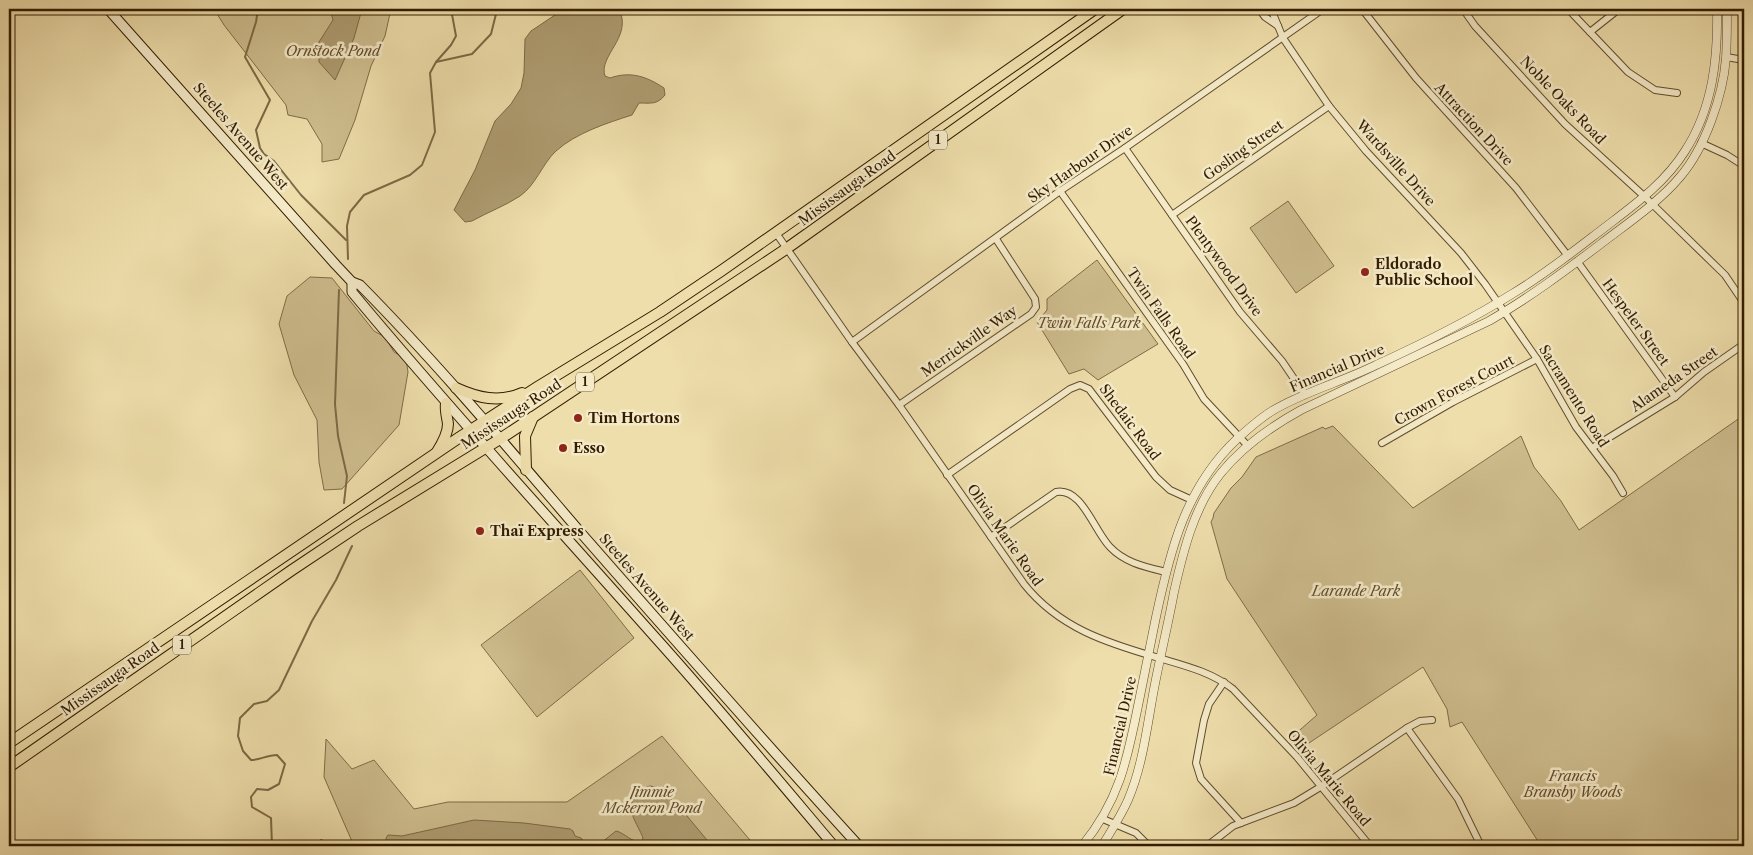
<svg xmlns="http://www.w3.org/2000/svg" width="1753" height="855" font-family="'Libre Caslon Text',serif">
	<style>
		.green { fill: #cebd8e; stroke: #806c47 }
		.water { fill: #ae9c71; stroke: #7d6944 }
		.lines { fill: none; stroke-linecap: round; stroke-linejoin: round }
		.stream { stroke: #7d6944; stroke-width: 2 }
		.minor-casing { stroke: #624c2b; stroke-width: 8 }
		.tertiary-casing { stroke: #624c2b; stroke-width: 9 }
		.secondary-casing { stroke: #331c00; stroke-width: 11 }
		.primary-casing { stroke: #331c00; stroke-width: 12 }
		.minor { stroke: #f4eac8; stroke-width: 6 }
		.tertiary { stroke: #f4eac8; stroke-width: 8 }
		.secondary { stroke: #f4eac8; stroke-width: 9 }
		.primary { stroke: #eedeab; stroke-width: 10 }
		.poi-dot { fill: #8f2418; stroke: #f4eac8; stroke-width: 2 }
		.labels { text-anchor: middle; stroke-width: 5; stroke-linejoin: round; paint-order: stroke }
		.shield { fill: #f4eac8; stroke: #6d5a3c; stroke-width: 1 }
		.shield-label { font-size: 12px; font-weight: bold; fill: #331c00 }
		.park-label { font-size: 14px; font-style: italic; fill: #624c2b; stroke: #f4eac8 }
		.street-label { font-size: 14px; fill: #331c00; stroke: #f4eac8 }
		.poi-label { font-size: 14px; font-weight: bold; fill: #331c00; stroke: #f4eac8; text-anchor: start }
	</style>
	<rect width="100%" height="100%" fill="#eedeab"/>
	<filter id="stains"><feTurbulence type="fractalNoise" baseFrequency=".004" numOctaves="4"/><feColorMatrix values="0 0 0 0 .2 0 0 0 0 .09 0 0 0 0 .02 0 0 0 .5 -.17"/></filter>
	<radialGradient id="worn" r=".72"><stop offset=".6" stop-color="#630" stop-opacity="0"/><stop offset="1" stop-color="#630" stop-opacity=".3"/></radialGradient>
	<g class="green">
		<path d="M 214,9 L 391,9 L 385,36 L 371,66 L 355,120 L 339,159 L 322,162 L 322,144 L 307,119 L 288,115 L 286,105 L 224,25 Z"/>
		<path d="M 1288,201 L 1334,266 L 1296,293 L 1250,228 Z"/>
		<path d="M 1097,260 L 1158,344 L 1098,380 L 1084,369 L 1069,374 L 1037,322 L 1047,310 L 1047,299 Z"/>
		<path d="M 310,277 L 332,278 L 374,331 L 385,337 L 394,352 L 406,359 L 408,372 L 399,425 L 342,489 L 324,490 L 319,462 L 317,420 L 294,375 L 279,324 L 287,296 Z"/>
		<path d="M 1744,415 L 1744,846 L 1541,846 L 1462,722 L 1450,727 L 1447,709 L 1423,667 L 1303,747 L 1293,736 L 1317,715 L 1227,579 L 1211,522 L 1213,518 L 1214,513 L 1231,488 L 1242,477 L 1256,457 L 1323,427 L 1325,429 L 1333,426 L 1413,508 L 1521,436 L 1534,467 L 1561,501 L 1579,530 Z"/>
		<path d="M 580,570 L 634,638 L 537,717 L 481,645 Z"/>
		<path d="M 662,736 L 755,846 L 354,846 L 324,777 L 326,739 L 352,769 L 374,760 L 414,809 L 448,802 L 567,802 Z"/>
	</g>
	<g class="water">
		<path d="M 330,9 L 362,9 L 354,38 L 335,80 L 319,62 L 319,42 L 333,20 Z"/>
		<path d="M 564,9 L 619,9 C 633,37 598,56 605,76 L 610,78 C 630,71 646,76 664,88 L 665,95 C 657,105 651,103 639,103 L 632,115 C 607,123 576,133 556,151 C 542,164 536,185 520,196 C 505,206 488,212 472,221 L 465,222 L 454,210 L 475,170 L 495,121 L 511,104 L 521,88 L 524,73 L 525,39 L 531,31 Z"/>
		<path d="M 650,786 L 660,788 L 682,810 L 712,846 L 597,846 L 616,831 C 625,833 632,843 642,842 L 643,838 C 638,824 623,808 637,794 C 641,790 644,787 650,786 Z"/>
		<path d="M 474,820 L 524,823 L 570,829 L 573,831 L 575,836 L 581,838 L 588,846 L 387,846 L 386,838 L 388,835 L 402,836 Z"/>
	</g>
	<g class="lines">
		<g class="stream">
			<path d="M 258,9 L 256,22 L 245,57 L 270,100 L 256,130 L 260,148 L 264,154 L 274,161 L 301,195 L 346,240"/>
			<path d="M 436,62 L 472,54 L 491,34 L 496,14 L 499,9"/>
			<path d="M 348,259 L 347,226 L 350,212 L 364,195 L 410,175 L 422,165 L 435,132 L 430,73 L 436,62 L 451,45 L 456,36 L 451,9"/>
			<path d="M 339,290 L 335,404 L 338,436 L 347,476 L 344,503"/>
			<path d="M 272,846 L 271,818 L 252,807 L 251,797 L 257,789 L 268,790 L 279,784 L 285,764 L 277,755 C 267,755 260,760 251,760 L 243,751 L 238,736 L 240,718 L 254,704 L 267,701 L 279,690 L 312,621 L 336,580 L 352,546"/>
			<path d="M 317,846 L 321,840 L 332,846"/>
		</g>
		<g class="minor-casing">
			<g id="minor">
				<path d="M 1259,9 L 1265,17 L 1278,26"/>
				<path d="M 1271,9 L 1283,38 L 1329,106 L 1366,151 L 1461,253 L 1485,284 L 1537,359 L 1576,427 L 1613,476 L 1623,493"/>
				<path d="M 1362,9 L 1416,78 L 1516,188 L 1568,256"/>
				<path d="M 1463,9 L 1475,26 L 1565,124 L 1645,197 L 1725,275 L 1744,303"/>
				<path d="M 1568,9 L 1628,72 L 1655,90 L 1677,93"/>
				<path d="M 1590,32 L 1619,9"/>
				<path d="M 1726,57 L 1744,60"/>
				<path d="M 1701,143 L 1727,155 L 1744,166"/>
				<path d="M 1125,148 L 1240,312 L 1282,361 L 1305,395"/>
				<path d="M 1060,191 L 1183,364 L 1204,399 L 1247,445"/>
				<path d="M 1172,215 L 1329,106"/>
				<path d="M 776,233 L 852,342 L 899,405 L 1024,584 C 1059,628 1107,643 1159,658 C 1186,666 1211,672 1233,689 L 1297,757 L 1370,846"/>
				<path d="M 1577,261 L 1675,397"/>
				<path d="M 852,342 L 1060,191 L 1125,148 L 1323,9"/>
				<path d="M 899,405 L 1031,314 L 1036,307 L 1035,299 L 996,239"/>
				<path d="M 1382,443 L 1453,402 L 1537,359"/>
				<path d="M 1592,448 L 1675,397 L 1704,372 L 1744,344"/>
				<path d="M 947,475 L 1070,389 L 1080,385 L 1089,389 L 1156,477 L 1170,490 L 1192,500"/>
				<path d="M 991,537 L 1056,492 C 1082,487 1094,531 1110,547 C 1125,563 1146,567 1166,572"/>
				<path d="M 1224,682 L 1209,704 L 1204,720 L 1196,763 L 1201,779 L 1241,823"/>
				<path d="M 1407,728 L 1458,799 L 1481,846"/>
				<path d="M 1103,819 L 1136,833 L 1149,846"/>
				<path d="M 1207,846 L 1233,826 L 1294,803 L 1322,786 L 1407,728 L 1420,721 L 1432,720"/>
			</g>
		</g>
		<g class="tertiary-casing">
			<g id="tertiary">
				<path d="M 1082,846 C 1119,801 1127,761 1138,706 C 1144,676 1150,647 1156,617 C 1170,551 1185,488 1237,439 C 1248,429 1259,419 1272,411 C 1305,391 1342,382 1376,365 C 1422,344 1469,321 1512,294 C 1544,275 1574,251 1604,228 C 1634,205 1665,183 1685,151 C 1713,108 1718,58 1717,9"/>
				<path d="M 1102,846 C 1111,831 1121,816 1128,800 C 1143,765 1147,726 1154,689 C 1160,657 1168,625 1174,592 C 1183,552 1194,506 1221,473 C 1243,446 1270,427 1301,410 L 1489,321 C 1529,298 1565,271 1602,243 C 1628,223 1658,203 1680,177 C 1705,148 1723,96 1726,58 C 1727,42 1727,25 1727,9"/>
			</g>
		</g>
		<g class="secondary-casing">
			<g id="secondary">
				<path d="M 108,9 L 336,265 L 352,282 L 360,285 C 438,364 509,449 581,533 C 673,638 765,743 859,846"/>
				<path d="M 352,282 L 352,292 C 450,410 553,522 654,636 C 716,705 775,776 834,846"/>
			</g>
		</g>
		<g class="primary-casing">
			<g id="primary">
				<path d="M 456,388 C 478,398 499,403 522,393"/>
				<path d="M 437,452 C 442,444 448,434 448,424 C 447,416 445,411 446,403"/>
				<path d="M 526,470 L 525,436 L 533,417"/>
				<path d="M 9,743 L 460,437 L 539,386 L 660,312 L 721,271 L 1095,9"/>
				<path d="M 9,767 L 292,570 L 358,526 L 500,439 L 786,249 L 1123,9"/>
			</g>
		</g>
		<use href="#minor" class="minor"/>
		<use href="#tertiary" class="tertiary"/>
		<use href="#secondary" class="secondary"/>
		<use href="#primary" class="primary"/>
	</g>
	<g class="poi-dot">
		<circle cx="1365" cy="272" r="5"/>
		<circle cx="578" cy="418" r="5"/>
		<circle cx="563" cy="448" r="5"/>
		<circle cx="480" cy="531" r="5"/>
	</g>
	<g class="labels">
		<g class="shield">
			<rect x="929" y="130.5" width="18" height="19" rx="4"/>
			<rect x="576" y="372.5" width="18" height="19" rx="4"/>
			<rect x="173" y="635.5" width="18" height="19" rx="4"/>
		</g>
		<g class="shield-label">
			<text x="938" y="144">1</text>
			<text x="585" y="386">1</text>
			<text x="182" y="649">1</text>
		</g>
		<g class="park-label">
			<text x="333" y="56">Ornstock Pond</text>
			<text x="1089" y="328">Twin Falls Park</text>
			<text x="1356" y="596">Larande Park</text>
			<text x="1573" y="781">Francis<tspan x="1573" dy="16">Bransby Woods</tspan></text>
			<text x="652" y="797">Jimmie<tspan x="652" dy="16">Mckerron Pond</tspan></text>
		</g>
		<g class="street-label">
			<text transform="translate(1563 100) rotate(46)" y="5">Noble Oaks Road</text>
			<text transform="translate(1474 124) rotate(47)" y="5">Attraction Drive</text>
			<text transform="translate(241 136) rotate(49)" y="5">Steeles Avenue West</text>
			<text transform="translate(1243 150) rotate(-35)" y="5">Gosling Street</text>
			<text transform="translate(1396 163) rotate(48)" y="5">Wardsville Drive</text>
			<text transform="translate(1080 164) rotate(-35)" y="5">Sky Harbour Drive</text>
			<text transform="translate(847 188) rotate(-36)" y="5">Mississauga Road</text>
			<text transform="translate(1224 266) rotate(54)" y="5">Plentywood Drive</text>
			<text transform="translate(1161 313) rotate(55)" y="5">Twin Falls Road</text>
			<text transform="translate(1636 322) rotate(54)" y="5">Hespeler Street</text>
			<text transform="translate(969 341) rotate(-35)" y="5">Merrickville Way</text>
			<text transform="translate(1337 368) rotate(-23)" y="5">Financial Drive</text>
			<text transform="translate(1674 379) rotate(-35)" y="5">Alameda Street</text>
			<text transform="translate(1454 390) rotate(-28)" y="5">Crown Forest Court</text>
			<text transform="translate(1574 396) rotate(58)" y="5">Sacramento Road</text>
			<text transform="translate(511 414) rotate(-33)" y="5">Mississauga Road</text>
			<text transform="translate(1130 422) rotate(53)" y="5">Shedaic Road</text>
			<text transform="translate(1005 535) rotate(55)" y="5">Olivia Marie Road</text>
			<text transform="translate(647 587) rotate(49)" y="5">Steeles Avenue West</text>
			<text transform="translate(110 679) rotate(-35)" y="5">Mississauga Road</text>
			<text transform="translate(1120 726) rotate(-77)" y="5">Financial Drive</text>
			<text transform="translate(1329 778) rotate(50)" y="5">Olivia Marie Road</text>
		</g>
		<g class="poi-label">
			<text x="1375" y="269">Eldorado<tspan x="1375" dy="16">Public School</tspan></text>
			<text x="588" y="423">Tim Hortons</text>
			<text x="573" y="453">Esso</text>
			<text x="490" y="536">Thaï Express</text>
		</g>
	</g>
	<rect width="1753" height="855" fill="none" stroke="#eedeab" stroke-width="30"/>
	<rect x="10" y="10" width="1733" height="835" fill="none" stroke="#331c00" stroke-width="2.5"/>
	<rect x="15" y="15" width="1723" height="825" fill="none" stroke="#331c00"/>
	<rect width="100%" height="100%" filter="url(#stains)"/>
	<rect width="100%" height="100%" fill="url(#worn)"/>
</svg>
